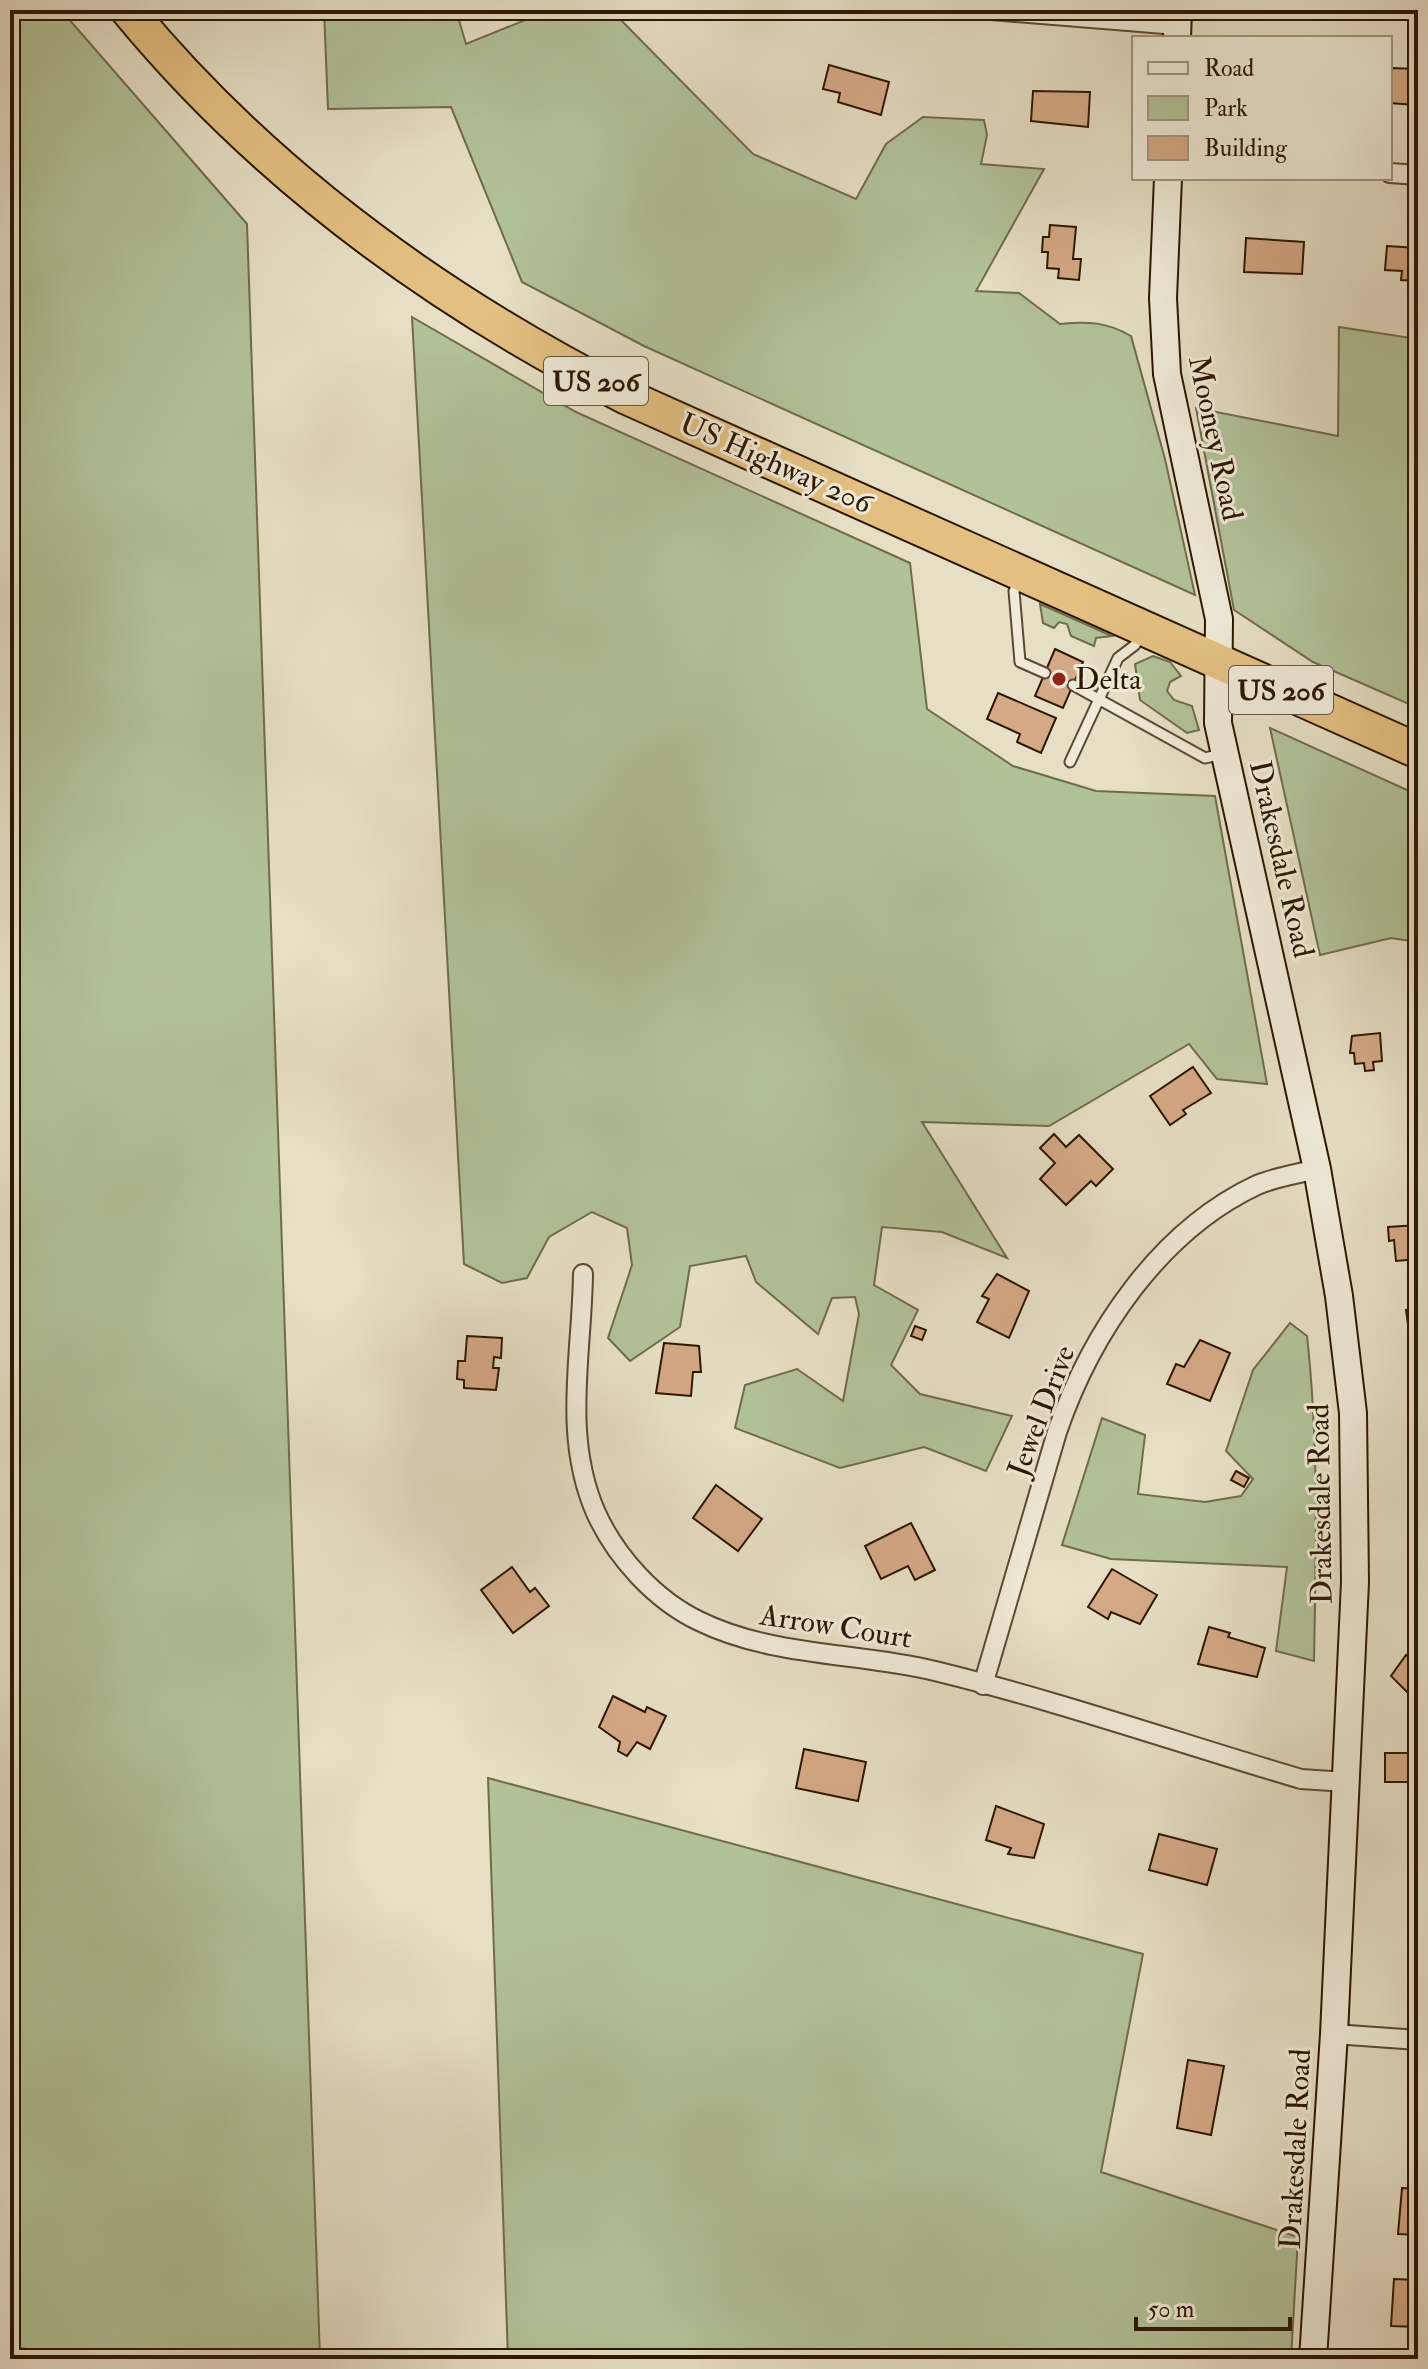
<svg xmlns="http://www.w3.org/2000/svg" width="1428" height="2369" font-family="'IM FELL Double Pica',serif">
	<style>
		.green { fill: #b2c297; stroke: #6f6c4c; stroke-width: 2 }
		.building { fill: #d5a987; stroke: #2c1700; stroke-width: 2 }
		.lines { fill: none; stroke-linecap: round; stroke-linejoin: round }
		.lane-casing { stroke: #5a4931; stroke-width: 13 }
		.street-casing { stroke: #5a4931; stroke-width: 22 }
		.secondary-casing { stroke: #2c1700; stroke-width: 30 }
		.highway-casing { stroke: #2c1700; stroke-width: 38 }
		.lane { stroke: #efead9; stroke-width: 9 }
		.street { stroke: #efead9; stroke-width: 18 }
		.secondary { stroke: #efead9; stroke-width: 26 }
		.highway { stroke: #e3c082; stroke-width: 34 }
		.poi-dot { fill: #8f2418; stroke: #efead9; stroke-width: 3 }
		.labels { text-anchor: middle; stroke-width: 6; stroke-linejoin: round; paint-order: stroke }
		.shield { fill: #efead9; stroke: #665641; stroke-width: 2 }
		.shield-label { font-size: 28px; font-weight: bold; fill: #2c1700 }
		.street-label { font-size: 30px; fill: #2c1700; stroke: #efead9 }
		.poi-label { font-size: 30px; fill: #2c1700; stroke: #efead9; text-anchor: start }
	</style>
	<rect width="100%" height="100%" fill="#e6dfc5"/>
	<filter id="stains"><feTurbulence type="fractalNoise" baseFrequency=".0025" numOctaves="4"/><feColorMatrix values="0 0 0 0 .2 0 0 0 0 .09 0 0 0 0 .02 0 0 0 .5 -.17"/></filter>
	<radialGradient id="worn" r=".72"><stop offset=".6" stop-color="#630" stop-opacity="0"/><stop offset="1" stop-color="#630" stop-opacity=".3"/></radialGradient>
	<g class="green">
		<path d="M 10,10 L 61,10 L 247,224 L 320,2359 L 81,2359 L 10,2346 Z"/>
		<path d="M 324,10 L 456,10 L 466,44 L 550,10 L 611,10 L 753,154 L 856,199 L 886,144 L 923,117 L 984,120 L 987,135 L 981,164 L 1044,169 L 976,291 L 1019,293 L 1060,324 C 1088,321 1107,322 1131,336 L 1165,459 L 1195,595 L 644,346 L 522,282 L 451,107 L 328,109 Z"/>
		<path d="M 412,317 L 576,412 L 910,563 L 927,709 L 1013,766 L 1096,791 L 1215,796 L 1267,1084 L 1217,1079 L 1189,1044 L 1049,1126 L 922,1122 L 1007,1258 L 942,1232 L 882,1227 L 874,1285 L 918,1310 L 891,1365 L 920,1394 L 1012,1416 L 986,1471 L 924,1447 L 840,1468 L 735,1428 L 745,1385 L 797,1369 L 843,1401 L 859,1314 L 855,1297 L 832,1298 L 818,1334 L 756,1282 L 746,1256 L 690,1266 L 680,1327 L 630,1361 L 608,1338 L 632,1265 L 627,1228 L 592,1212 L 549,1237 L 527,1278 L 502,1283 L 464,1264 Z"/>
		<path d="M 1339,327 L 1418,339 L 1418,708 L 1313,662 L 1234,610 L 1196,408 L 1338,436 Z"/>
		<path d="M 1040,604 L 1112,636 L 1096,638 L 1094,646 L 1071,636 L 1067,624 L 1059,622 L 1054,628 L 1043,623 Z"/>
		<path d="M 1153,656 L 1170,662 L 1181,676 L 1170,682 L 1167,691 L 1174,700 L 1192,706 L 1199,730 L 1187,733 L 1140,700 L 1135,664 Z"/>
		<path d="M 1270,728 L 1418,795 L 1418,942 L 1391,938 L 1320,955 Z"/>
		<path d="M 1290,1323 L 1307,1336 C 1319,1444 1316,1552 1314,1661 L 1276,1651 L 1287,1567 L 1111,1559 L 1062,1545 L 1102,1418 L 1145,1435 L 1138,1494 L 1205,1502 L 1241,1496 L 1253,1479 L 1226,1451 L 1253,1370 Z"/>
		<path d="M 488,1778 L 1143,1954 L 1101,2172 L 1298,2237 L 1291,2359 L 508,2359 Z"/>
	</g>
	<g class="building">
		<path d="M 829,65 L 889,82 L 881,115 L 838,102 L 840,93 L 823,89 Z"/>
		<path d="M 1390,68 L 1418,69 L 1415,105 L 1390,103 Z"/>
		<path d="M 1033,91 L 1090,92 L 1088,127 L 1031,121 Z"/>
		<path d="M 1050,225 L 1076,227 L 1073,259 L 1081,259 L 1079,280 L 1058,278 L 1059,269 L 1047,268 L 1048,252 L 1042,252 L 1043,237 L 1049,237 Z"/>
		<path d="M 1246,238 L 1304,242 L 1302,274 L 1244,272 Z"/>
		<path d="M 1387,246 L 1418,248 L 1418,281 L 1401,280 L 1402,271 L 1385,270 Z"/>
		<path d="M 1055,649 L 1083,662 L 1063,708 L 1035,696 Z"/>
		<path d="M 998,693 L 1056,718 L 1041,753 L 1017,742 L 1020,734 L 987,719 Z"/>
		<path d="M 1380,1033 L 1382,1061 L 1373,1062 L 1374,1070 L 1365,1071 L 1364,1063 L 1355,1064 L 1354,1053 L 1350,1053 L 1352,1036 Z"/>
		<path d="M 1193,1067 L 1211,1093 L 1183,1110 L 1186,1114 L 1170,1125 L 1150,1096 Z"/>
		<path d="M 1054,1134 L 1066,1147 L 1079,1135 L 1113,1169 L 1096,1186 L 1091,1181 L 1066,1205 L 1040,1179 L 1055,1163 L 1040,1148 Z"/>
		<path d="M 1418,1225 L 1418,1259 L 1396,1261 L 1394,1240 L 1389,1241 L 1388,1227 Z"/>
		<path d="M 997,1274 L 1029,1291 L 1009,1338 L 977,1322 L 989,1299 L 982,1296 Z"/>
		<path d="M 1418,1309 L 1418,1360 L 1413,1361 L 1406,1310 Z"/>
		<path d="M 915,1326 L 926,1330 L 922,1340 L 911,1336 Z"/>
		<path d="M 467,1336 L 502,1338 L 501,1358 L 494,1357 L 493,1368 L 499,1368 L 496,1390 L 464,1388 L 464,1380 L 457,1379 L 458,1361 L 465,1361 Z"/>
		<path d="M 1200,1340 L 1230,1353 L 1210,1401 L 1167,1384 L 1176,1364 L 1184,1367 Z"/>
		<path d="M 664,1343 L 699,1346 L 701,1372 L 693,1372 L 691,1396 L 656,1393 Z"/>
		<path d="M 1236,1471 L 1249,1478 L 1244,1487 L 1231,1480 Z"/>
		<path d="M 716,1485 L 762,1519 L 738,1551 L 693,1518 Z"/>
		<path d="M 911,1523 L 935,1570 L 915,1580 L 908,1566 L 881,1579 L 865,1546 Z"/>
		<path d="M 512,1567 L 530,1592 L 535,1588 L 549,1606 L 513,1633 L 481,1590 Z"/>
		<path d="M 1112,1569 L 1157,1595 L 1140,1624 L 1111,1612 L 1108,1619 L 1088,1607 Z"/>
		<path d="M 1209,1627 L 1230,1633 L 1228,1637 L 1265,1648 L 1257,1677 L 1198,1664 Z"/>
		<path d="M 1406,1655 L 1418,1664 L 1417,1702 L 1391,1676 Z"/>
		<path d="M 613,1696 L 645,1712 L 647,1707 L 666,1716 L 650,1749 L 637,1742 L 627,1756 L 618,1751 L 620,1742 L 599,1727 Z"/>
		<path d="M 804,1749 L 866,1762 L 858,1801 L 796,1788 Z"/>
		<rect x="1385" y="1753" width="33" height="29"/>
		<path d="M 996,1806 L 1044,1824 L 1034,1858 L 1008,1854 L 1011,1848 L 986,1840 Z"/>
		<path d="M 1159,1834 L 1217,1849 L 1207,1885 L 1149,1870 Z"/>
		<path d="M 1188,2060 L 1224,2066 L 1211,2135 L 1177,2128 Z"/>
		<path d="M 1402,2188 L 1418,2189 L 1418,2235 L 1398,2234 Z"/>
		<path d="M 1394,2279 L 1418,2280 L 1418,2327 L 1391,2326 Z"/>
	</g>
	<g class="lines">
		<g class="lane-casing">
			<g id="lane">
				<path d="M 1019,580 L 1014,591 L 1020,662 L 1045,673"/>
				<path d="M 1073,685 L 1205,758 L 1222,754"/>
				<path d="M 1070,762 L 1118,658 L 1135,645 L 1141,634"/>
			</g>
		</g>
		<g class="street-casing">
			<g id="street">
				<path d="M 991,10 L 1177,25"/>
				<path d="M 1390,173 L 1418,175"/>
				<path d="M 583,1274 C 582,1355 562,1436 596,1513 C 616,1557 655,1600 699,1621 C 772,1657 857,1652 935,1671 C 1058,1701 1179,1743 1301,1779 L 1346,1782"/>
				<path d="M 983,1685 L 1057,1432 C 1091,1333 1159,1231 1257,1185 C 1276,1177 1297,1174 1317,1169"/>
				<path d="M 1334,2034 L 1418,2040"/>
			</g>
		</g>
		<g class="secondary-casing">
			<g id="secondary">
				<path d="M 1177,38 L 1178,10"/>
				<path d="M 1168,178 L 1163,298 L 1167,374 L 1219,619 L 1218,723 L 1317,1169 L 1339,1296 L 1353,1413 L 1355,1582 L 1334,2034 L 1313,2359"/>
			</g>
		</g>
		<g class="highway-casing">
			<path id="highway" d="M 128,10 C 263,174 438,301 627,397 L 1418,751"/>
		</g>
		<use href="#lane" class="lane"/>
		<use href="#street" class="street"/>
		<use href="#secondary" class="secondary"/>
		<use href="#highway" class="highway"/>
	</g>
	<circle class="poi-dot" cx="1059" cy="679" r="8"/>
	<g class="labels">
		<g class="shield">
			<rect x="544" y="357" width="104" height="48" rx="6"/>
			<rect x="1229" y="666" width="104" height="48" rx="6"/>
		</g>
		<g class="shield-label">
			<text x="596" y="391">US 206</text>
			<text x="1281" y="700">US 206</text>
		</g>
		<g class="street-label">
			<text transform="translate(1216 438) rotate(78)" y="10">Mooney Road</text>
			<text transform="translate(776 463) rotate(24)" y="10">US Highway 206</text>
			<text transform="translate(1282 859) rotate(77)" y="10">Drakesdale Road</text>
			<text transform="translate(1041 1411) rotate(-69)" y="10">Jewel Drive</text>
			<text transform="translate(1320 1504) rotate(-91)" y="10">Drakesdale Road</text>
			<text transform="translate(836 1626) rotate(9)" y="10">Arrow Court</text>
			<text transform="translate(1295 2149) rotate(-87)" y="10">Drakesdale Road</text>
		</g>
		<g class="poi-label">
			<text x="1075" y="689">Delta</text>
		</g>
	</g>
	<rect width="1428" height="2369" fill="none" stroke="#e6dfc5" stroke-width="40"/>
	<rect x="12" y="12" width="1404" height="2345" fill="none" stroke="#2c1700" stroke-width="4"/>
	<rect x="20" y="20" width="1388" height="2329" fill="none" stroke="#2c1700" stroke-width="2"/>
	<rect x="1132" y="36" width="260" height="144" fill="#efead9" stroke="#a19682" stroke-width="2"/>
	<rect x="1148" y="62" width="40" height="12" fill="#efead9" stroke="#a19682" stroke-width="2"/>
	<text x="1204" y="76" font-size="24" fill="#2c1700">Road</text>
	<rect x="1148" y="96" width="40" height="24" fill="#b2c297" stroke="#a19682" stroke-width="2"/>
	<text x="1204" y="116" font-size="24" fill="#2c1700">Park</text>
	<rect x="1148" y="136" width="40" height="24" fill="#d5a987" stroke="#a19682" stroke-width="2"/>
	<text x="1204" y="156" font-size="24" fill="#2c1700">Building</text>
	<path d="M1136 2317v12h154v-12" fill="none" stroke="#2c1700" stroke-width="4"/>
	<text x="1148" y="2317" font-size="24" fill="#2c1700" stroke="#efead9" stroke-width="6" paint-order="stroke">50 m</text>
	<rect width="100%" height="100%" filter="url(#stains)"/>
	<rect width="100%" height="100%" fill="url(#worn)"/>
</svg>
